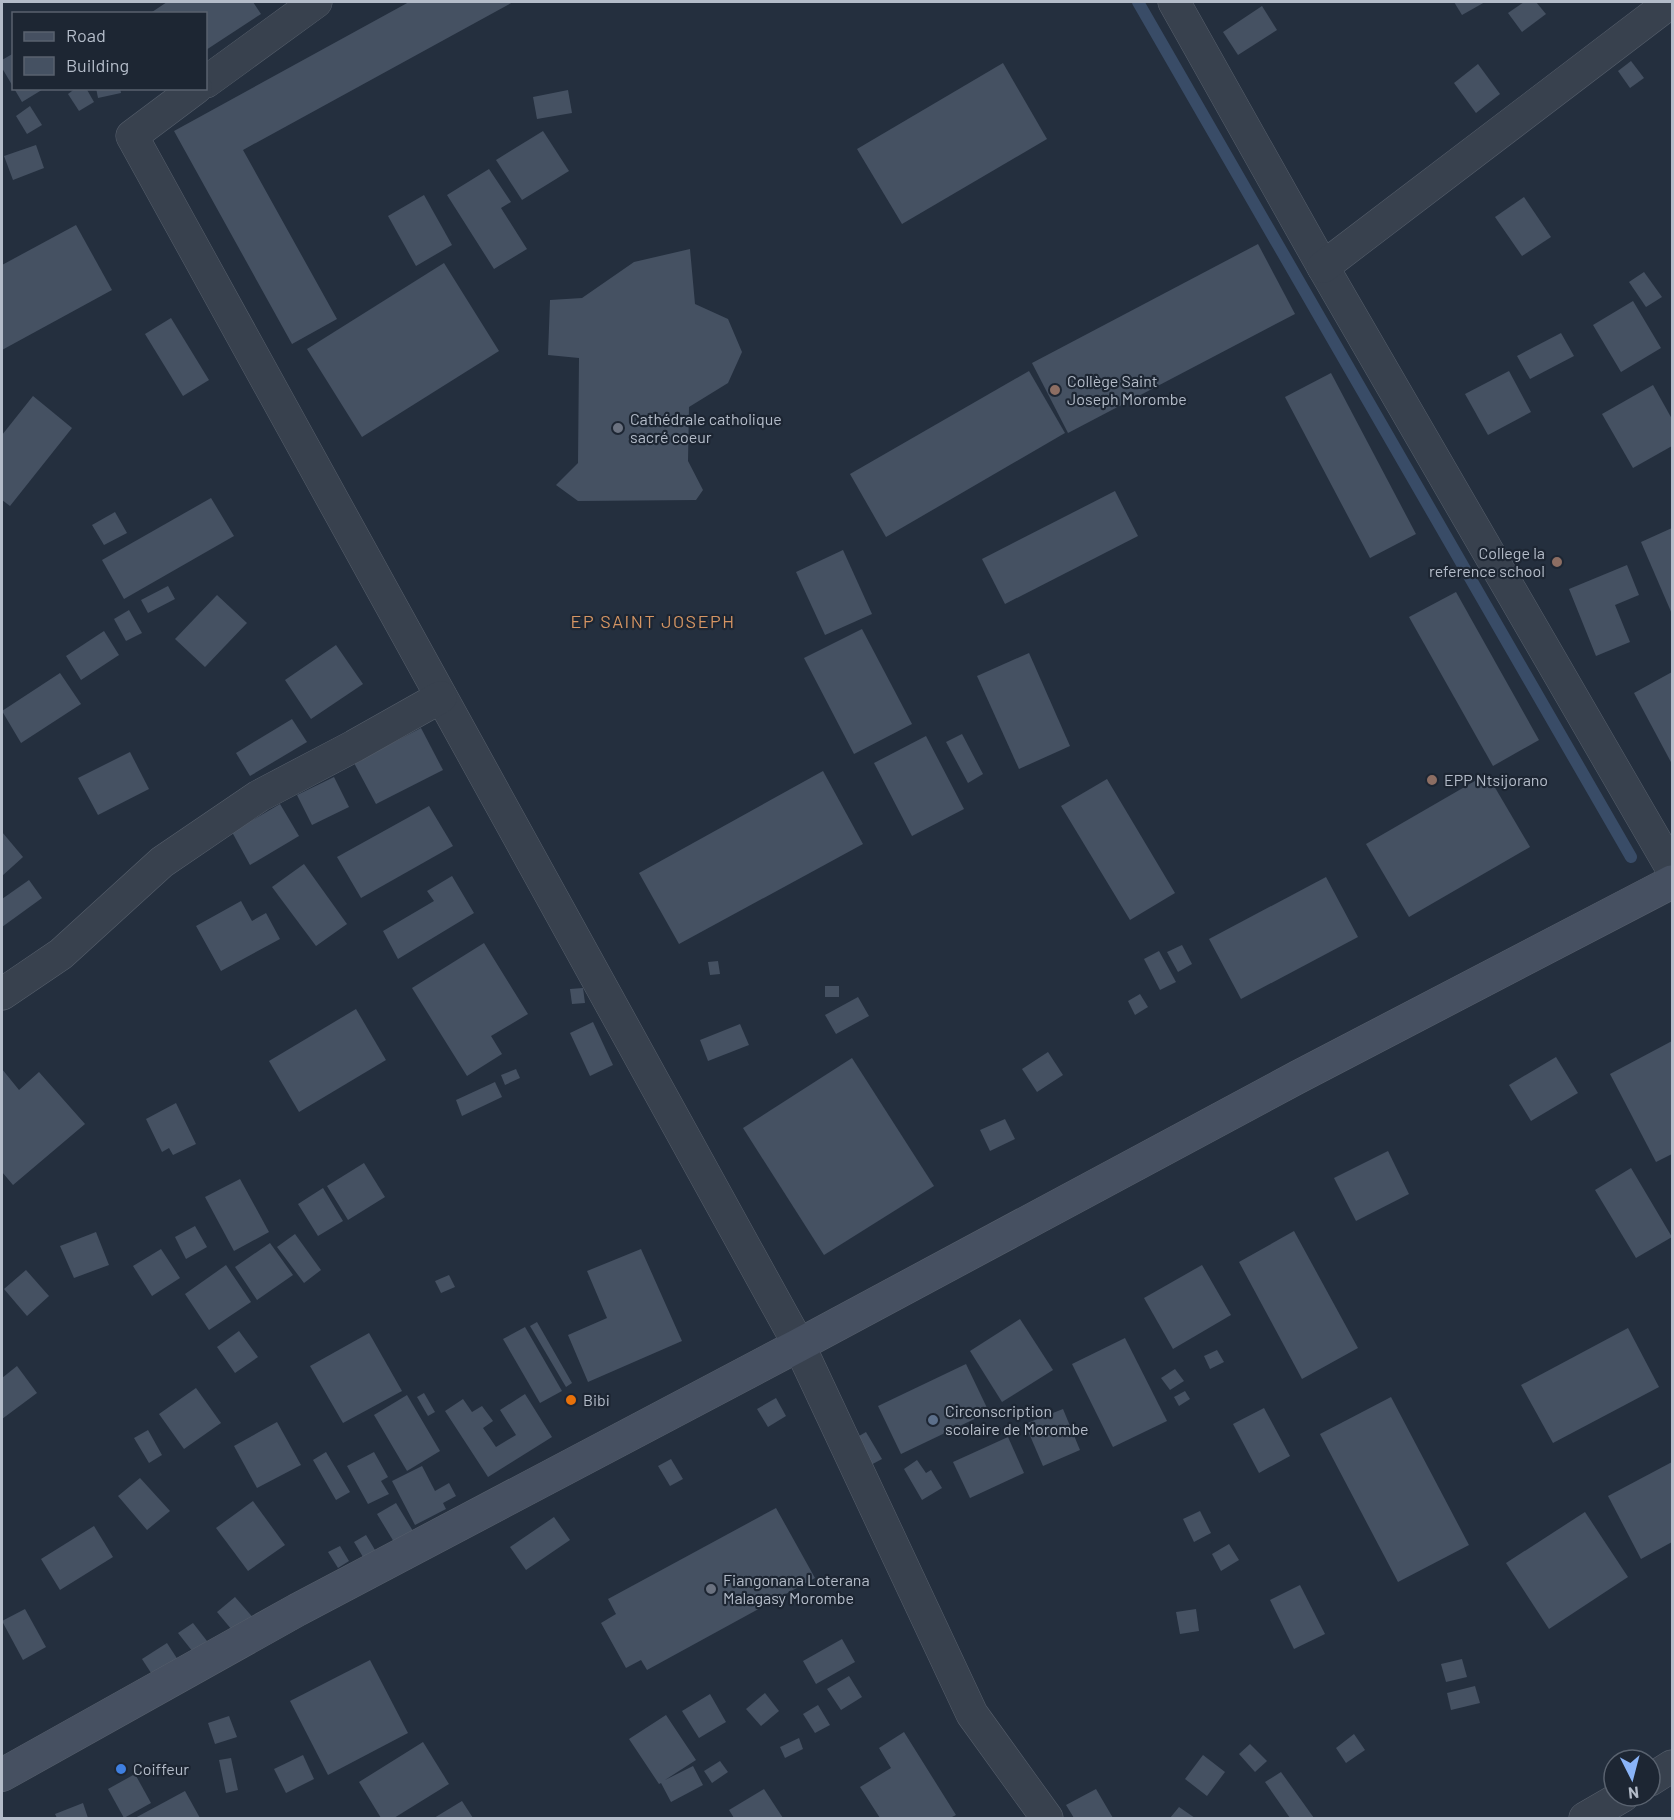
<svg xmlns="http://www.w3.org/2000/svg" width="1674" height="1820" font-family="Barlow,sans-serif">
	<style>
		.lines { fill: none; stroke-linecap: round; stroke-linejoin: round }
		.stream { stroke: #394c67; stroke-width: 12 }
		.building { fill: #455162 }
		.street-casing { stroke: #565f6c; stroke-width: 33 }
		.secondary-casing { stroke: #565f6c; stroke-width: 34 }
		.street { stroke: #38414e; stroke-width: 32 }
		.secondary { stroke: #465061; stroke-width: 33 }
		.education-dot { fill: #8d6e63; stroke: #1d2633; stroke-width: 2 }
		.worship-dot { fill: #6b7280; stroke: #1d2633; stroke-width: 2 }
		.food-dot { fill: #e8710a; stroke: #1d2633; stroke-width: 2 }
		.service-dot { fill: #5c6f8a; stroke: #1d2633; stroke-width: 2 }
		.shop-dot { fill: #3f7fe0; stroke: #1d2633; stroke-width: 2 }
		.labels { text-anchor: middle; stroke-width: 4.5; stroke-linejoin: round; paint-order: stroke }
		.poi-label { font-size: 16px; fill: #b4bcc9; stroke: #1d2633; text-anchor: start }
		.neighbourhood-label { font-size: 18px; letter-spacing: 1.5px; fill: #d59563; stroke: #1d2633 }
	</style>
	<rect width="100%" height="100%" fill="#242f3e"/>
	<g class="lines">
		<path class="stream" d="M 1138,2 L 1631,857"/>
	</g>
	<g class="building">
		<path d="M 167,2 L 253,2 L 261,14 L 206,50 L 206,14 L 149,14 Z"/>
		<path d="M 409,2 L 513,2 L 243,150 L 337,319 L 292,344 L 174,131 Z"/>
		<path d="M 1454,2 L 1485,2 L 1462,15 Z"/>
		<path d="M 1524,2 L 1536,2 L 1546,14 L 1522,32 L 1508,13 Z"/>
		<path d="M 1262,6 L 1277,30 L 1238,55 L 1223,32 Z"/>
		<path d="M 14,53 L 14,88 L 45,88 L 22,102 L 2,68 L 2,60 Z"/>
		<path d="M 1631,61 L 1644,78 L 1630,88 L 1618,71 Z"/>
		<path d="M 1003,63 L 1047,139 L 902,224 L 857,149 Z"/>
		<path d="M 1478,64 L 1500,94 L 1476,113 L 1454,83 Z"/>
		<path d="M 76,88 L 86,88 L 94,102 L 79,111 L 68,94 Z"/>
		<path d="M 96,88 L 120,88 L 121,93 L 98,98 Z"/>
		<path d="M 568,90 L 572,113 L 537,119 L 533,97 Z"/>
		<path d="M 30,106 L 42,125 L 27,134 L 16,116 Z"/>
		<path d="M 543,131 L 569,171 L 522,200 L 496,160 Z"/>
		<path d="M 36,145 L 44,168 L 13,180 L 4,156 Z"/>
		<path d="M 489,169 L 511,202 L 501,208 L 527,249 L 494,269 L 447,195 Z"/>
		<path d="M 424,195 L 452,245 L 416,266 L 388,216 Z"/>
		<path d="M 1524,197 L 1551,237 L 1522,256 L 1495,217 Z"/>
		<path d="M 76,225 L 112,290 L 2,350 L 2,265 Z"/>
		<path d="M 1258,244 L 1295,314 L 1068,433 L 1032,363 Z"/>
		<path d="M 690,249 L 695,304 L 728,319 L 742,352 L 728,383 L 689,407 L 688,461 L 703,490 L 696,500 L 578,501 L 556,485 L 578,463 L 579,358 L 548,355 L 550,300 L 582,298 L 634,262 Z"/>
		<path d="M 444,263 L 499,351 L 362,437 L 307,349 Z"/>
		<path d="M 1644,272 L 1662,297 L 1646,307 L 1629,282 Z"/>
		<path d="M 1633,301 L 1661,348 L 1621,372 L 1593,325 Z"/>
		<path d="M 171,318 L 209,380 L 183,396 L 145,334 Z"/>
		<path d="M 1561,333 L 1574,356 L 1530,379 L 1517,356 Z"/>
		<path d="M 1029,371 L 1065,433 L 886,537 L 850,474 Z"/>
		<path d="M 1509,371 L 1531,412 L 1488,435 L 1465,394 Z"/>
		<path d="M 1331,373 L 1416,534 L 1370,558 L 1285,397 Z"/>
		<path d="M 1653,385 L 1672,419 L 1672,446 L 1633,468 L 1602,414 Z"/>
		<path d="M 33,396 L 72,428 L 10,506 L 2,500 L 2,435 Z"/>
		<path d="M 1115,491 L 1138,536 L 1005,604 L 982,559 Z"/>
		<path d="M 211,498 L 234,536 L 124,599 L 102,560 Z"/>
		<path d="M 115,512 L 127,533 L 104,545 L 92,525 Z"/>
		<path d="M 1672,528 L 1672,614 L 1641,542 Z"/>
		<path d="M 843,550 L 872,614 L 825,635 L 796,572 Z"/>
		<path d="M 1627,565 L 1639,595 L 1615,605 L 1630,642 L 1596,656 L 1569,589 Z"/>
		<path d="M 168,586 L 175,599 L 148,613 L 141,600 Z"/>
		<path d="M 1456,592 L 1539,740 L 1493,766 L 1409,617 Z"/>
		<path d="M 217,595 L 247,623 L 205,667 L 175,639 Z"/>
		<path d="M 129,610 L 142,633 L 126,641 L 114,619 Z"/>
		<path d="M 862,629 L 912,724 L 854,754 L 804,658 Z"/>
		<path d="M 104,631 L 119,655 L 81,680 L 66,656 Z"/>
		<path d="M 336,645 L 363,684 L 311,719 L 285,680 Z"/>
		<path d="M 1029,653 L 1070,746 L 1019,769 L 977,676 Z"/>
		<path d="M 1672,672 L 1672,764 L 1634,693 Z"/>
		<path d="M 60,673 L 81,704 L 21,743 L 2,711 Z"/>
		<path d="M 292,719 L 307,742 L 250,776 L 236,753 Z"/>
		<path d="M 421,728 L 443,770 L 376,804 L 354,763 Z"/>
		<path d="M 962,734 L 983,774 L 968,783 L 946,742 Z"/>
		<path d="M 926,736 L 964,809 L 912,836 L 874,763 Z"/>
		<path d="M 130,752 L 149,789 L 98,815 L 78,778 Z"/>
		<path d="M 823,771 L 863,844 L 679,944 L 639,873 Z"/>
		<path d="M 1487,774 L 1530,847 L 1409,917 L 1366,844 Z"/>
		<path d="M 334,777 L 349,807 L 312,825 L 297,795 Z"/>
		<path d="M 1107,779 L 1175,893 L 1130,920 L 1061,806 Z"/>
		<path d="M 280,804 L 299,836 L 250,865 L 232,832 Z"/>
		<path d="M 429,806 L 453,846 L 361,898 L 337,857 Z"/>
		<path d="M 2,832 L 23,857 L 2,876 Z"/>
		<path d="M 304,864 L 347,924 L 316,946 L 272,887 Z"/>
		<path d="M 452,876 L 474,913 L 398,959 L 383,931 L 434,901 L 427,891 Z"/>
		<path d="M 1326,877 L 1358,937 L 1241,999 L 1209,939 Z"/>
		<path d="M 29,880 L 42,898 L 2,927 L 2,899 Z"/>
		<path d="M 241,901 L 252,921 L 266,913 L 280,939 L 221,971 L 196,926 Z"/>
		<path d="M 484,943 L 528,1014 L 491,1036 L 502,1054 L 467,1076 L 412,988 Z"/>
		<path d="M 1182,945 L 1192,964 L 1178,972 L 1167,952 Z"/>
		<path d="M 1159,951 L 1176,982 L 1160,990 L 1144,959 Z"/>
		<path d="M 718,961 L 720,974 L 710,975 L 708,962 Z"/>
		<rect x="825" y="986" width="14" height="11"/>
		<path d="M 583,988 L 585,1003 L 572,1004 L 570,989 Z"/>
		<path d="M 1140,994 L 1148,1007 L 1135,1015 L 1128,1001 Z"/>
		<path d="M 858,997 L 869,1016 L 836,1034 L 825,1015 Z"/>
		<path d="M 356,1009 L 386,1060 L 299,1112 L 269,1061 Z"/>
		<path d="M 593,1022 L 613,1065 L 590,1076 L 570,1033 Z"/>
		<path d="M 740,1024 L 749,1045 L 708,1061 L 700,1040 Z"/>
		<path d="M 1672,1041 L 1672,1154 L 1656,1162 L 1610,1074 Z"/>
		<path d="M 1048,1052 L 1063,1075 L 1037,1092 L 1022,1069 Z"/>
		<path d="M 1556,1057 L 1578,1093 L 1531,1121 L 1509,1085 Z"/>
		<path d="M 852,1058 L 934,1186 L 824,1255 L 743,1128 Z"/>
		<path d="M 2,1069 L 19,1090 L 39,1072 L 85,1124 L 13,1185 L 2,1172 Z"/>
		<path d="M 516,1069 L 520,1078 L 505,1085 L 501,1075 Z"/>
		<path d="M 495,1082 L 502,1097 L 462,1116 L 456,1100 Z"/>
		<path d="M 176,1103 L 196,1144 L 173,1155 L 169,1148 L 162,1152 L 146,1119 Z"/>
		<path d="M 1005,1119 L 1015,1139 L 990,1151 L 980,1130 Z"/>
		<path d="M 1388,1151 L 1409,1194 L 1356,1221 L 1334,1178 Z"/>
		<path d="M 364,1163 L 385,1197 L 348,1220 L 327,1186 Z"/>
		<path d="M 1631,1168 L 1672,1237 L 1636,1258 L 1595,1190 Z"/>
		<path d="M 240,1179 L 269,1232 L 234,1251 L 205,1197 Z"/>
		<path d="M 323,1188 L 343,1221 L 318,1236 L 298,1204 Z"/>
		<path d="M 195,1226 L 207,1247 L 186,1259 L 175,1237 Z"/>
		<path d="M 1294,1231 L 1358,1348 L 1302,1379 L 1239,1262 Z"/>
		<path d="M 96,1232 L 109,1265 L 74,1278 L 60,1246 Z"/>
		<path d="M 295,1234 L 321,1270 L 304,1283 L 277,1247 Z"/>
		<path d="M 270,1243 L 293,1275 L 257,1300 L 235,1267 Z"/>
		<path d="M 161,1249 L 180,1278 L 152,1296 L 133,1266 Z"/>
		<path d="M 641,1249 L 682,1341 L 588,1382 L 568,1335 L 607,1318 L 587,1271 Z"/>
		<path d="M 226,1265 L 251,1302 L 209,1330 L 185,1294 Z"/>
		<path d="M 1202,1265 L 1231,1315 L 1173,1349 L 1144,1298 Z"/>
		<path d="M 26,1270 L 49,1296 L 27,1316 L 4,1289 Z"/>
		<path d="M 449,1275 L 455,1287 L 441,1293 L 435,1281 Z"/>
		<path d="M 1020,1319 L 1053,1370 L 1002,1402 L 970,1351 Z"/>
		<path d="M 537,1322 L 572,1383 L 566,1387 L 530,1326 Z"/>
		<path d="M 525,1327 L 562,1391 L 540,1403 L 503,1339 Z"/>
		<path d="M 1628,1328 L 1659,1387 L 1553,1443 L 1521,1385 Z"/>
		<path d="M 239,1331 L 258,1357 L 235,1373 L 217,1347 Z"/>
		<path d="M 369,1333 L 402,1391 L 343,1423 L 310,1366 Z"/>
		<path d="M 1125,1338 L 1167,1421 L 1113,1447 L 1072,1364 Z"/>
		<path d="M 1217,1350 L 1224,1362 L 1210,1369 L 1204,1356 Z"/>
		<path d="M 966,1364 L 989,1412 L 901,1454 L 878,1406 Z"/>
		<path d="M 17,1366 L 37,1393 L 2,1419 L 2,1378 Z"/>
		<path d="M 1175,1369 L 1184,1381 L 1170,1390 L 1161,1378 Z"/>
		<path d="M 196,1388 L 221,1423 L 184,1449 L 159,1414 Z"/>
		<path d="M 1185,1391 L 1190,1399 L 1179,1406 L 1174,1397 Z"/>
		<path d="M 424,1393 L 435,1412 L 428,1416 L 417,1397 Z"/>
		<path d="M 525,1394 L 552,1437 L 488,1477 L 445,1411 L 463,1399 L 472,1412 L 482,1406 L 493,1421 L 483,1428 L 496,1447 L 516,1435 L 500,1410 Z"/>
		<path d="M 407,1395 L 440,1451 L 407,1471 L 374,1415 Z"/>
		<path d="M 1391,1397 L 1469,1545 L 1398,1582 L 1320,1434 Z"/>
		<path d="M 776,1398 L 786,1416 L 768,1427 L 757,1409 Z"/>
		<path d="M 1264,1408 L 1290,1456 L 1259,1473 L 1233,1424 Z"/>
		<path d="M 1063,1409 L 1080,1450 L 1043,1466 L 1025,1424 Z"/>
		<path d="M 277,1422 L 301,1465 L 257,1488 L 234,1446 Z"/>
		<path d="M 148,1430 L 162,1455 L 149,1463 L 134,1438 Z"/>
		<path d="M 866,1432 L 882,1459 L 867,1467 L 852,1440 Z"/>
		<path d="M 1008,1437 L 1024,1473 L 970,1498 L 953,1462 Z"/>
		<path d="M 326,1452 L 350,1492 L 336,1500 L 313,1460 Z"/>
		<path d="M 374,1452 L 388,1477 L 381,1481 L 389,1494 L 368,1504 L 347,1466 Z"/>
		<path d="M 671,1459 L 683,1479 L 670,1486 L 658,1466 Z"/>
		<path d="M 917,1460 L 926,1473 L 931,1470 L 942,1488 L 922,1500 L 904,1469 Z"/>
		<path d="M 1672,1462 L 1672,1542 L 1641,1559 L 1608,1496 Z"/>
		<path d="M 422,1466 L 435,1491 L 449,1483 L 456,1496 L 443,1503 L 446,1509 L 415,1525 L 392,1481 Z"/>
		<path d="M 140,1478 L 170,1511 L 147,1530 L 118,1496 Z"/>
		<path d="M 253,1501 L 285,1545 L 248,1571 L 216,1528 Z"/>
		<path d="M 396,1503 L 416,1536 L 397,1547 L 377,1514 Z"/>
		<path d="M 776,1508 L 815,1578 L 647,1670 L 641,1660 L 626,1668 L 601,1623 L 616,1614 L 608,1599 Z"/>
		<path d="M 1200,1511 L 1211,1533 L 1194,1542 L 1183,1519 Z"/>
		<path d="M 1585,1512 L 1628,1577 L 1549,1629 L 1506,1563 Z"/>
		<path d="M 554,1517 L 570,1540 L 526,1570 L 510,1547 Z"/>
		<path d="M 94,1526 L 113,1557 L 60,1590 L 41,1559 Z"/>
		<path d="M 366,1535 L 375,1550 L 363,1557 L 354,1542 Z"/>
		<path d="M 1229,1544 L 1239,1560 L 1221,1571 L 1212,1554 Z"/>
		<path d="M 340,1546 L 349,1561 L 338,1568 L 328,1552 Z"/>
		<path d="M 1300,1585 L 1325,1634 L 1294,1649 L 1270,1600 Z"/>
		<path d="M 235,1597 L 256,1621 L 237,1636 L 217,1612 Z"/>
		<path d="M 25,1609 L 46,1647 L 23,1660 L 2,1621 Z"/>
		<path d="M 1196,1609 L 1199,1631 L 1180,1634 L 1176,1612 Z"/>
		<path d="M 193,1623 L 207,1641 L 193,1652 L 178,1633 Z"/>
		<path d="M 842,1639 L 855,1662 L 816,1684 L 803,1661 Z"/>
		<path d="M 167,1643 L 178,1660 L 153,1676 L 142,1659 Z"/>
		<path d="M 1462,1659 L 1467,1677 L 1446,1682 L 1441,1664 Z"/>
		<path d="M 370,1660 L 408,1733 L 328,1775 L 290,1701 Z"/>
		<path d="M 849,1676 L 862,1697 L 841,1710 L 827,1689 Z"/>
		<path d="M 1475,1686 L 1480,1703 L 1451,1710 L 1447,1693 Z"/>
		<path d="M 765,1693 L 779,1711 L 761,1726 L 746,1709 Z"/>
		<path d="M 710,1694 L 726,1722 L 699,1738 L 682,1711 Z"/>
		<path d="M 818,1705 L 830,1725 L 815,1733 L 803,1714 Z"/>
		<path d="M 666,1715 L 696,1760 L 665,1780 L 693,1766 L 703,1785 L 671,1802 L 661,1783 L 659,1784 L 629,1739 Z"/>
		<path d="M 229,1716 L 237,1737 L 215,1744 L 208,1723 Z"/>
		<path d="M 904,1732 L 956,1815 L 950,1818 L 880,1818 L 860,1787 L 891,1768 L 879,1748 Z"/>
		<path d="M 1354,1734 L 1365,1750 L 1346,1763 L 1336,1748 Z"/>
		<path d="M 799,1738 L 803,1749 L 785,1758 L 780,1747 Z"/>
		<path d="M 423,1742 L 449,1784 L 394,1818 L 381,1818 L 359,1782 Z"/>
		<path d="M 1250,1744 L 1267,1761 L 1255,1772 L 1239,1754 Z"/>
		<path d="M 303,1755 L 314,1779 L 286,1793 L 274,1769 Z"/>
		<path d="M 1203,1755 L 1225,1772 L 1207,1796 L 1185,1779 Z"/>
		<path d="M 231,1758 L 238,1790 L 226,1793 L 219,1760 Z"/>
		<path d="M 720,1761 L 728,1772 L 712,1783 L 704,1771 Z"/>
		<path d="M 1281,1772 L 1314,1818 L 1290,1818 L 1265,1782 Z"/>
		<path d="M 135,1774 L 151,1803 L 124,1818 L 108,1789 Z"/>
		<path d="M 764,1789 L 783,1818 L 734,1818 L 729,1810 Z"/>
		<path d="M 1096,1789 L 1113,1818 L 1074,1818 L 1066,1805 Z"/>
		<path d="M 185,1791 L 200,1818 L 135,1818 Z"/>
		<path d="M 462,1801 L 473,1818 L 434,1818 Z"/>
		<path d="M 83,1803 L 88,1818 L 57,1818 L 55,1814 Z"/>
		<path d="M 1179,1807 L 1195,1818 L 1170,1818 Z"/>
	</g>
	<g class="lines">
		<g class="street-casing">
			<g id="street">
				<path d="M 1174,2 L 1323,267 L 1672,869"/>
				<path d="M 206,82 L 316,2"/>
				<path d="M 196,88 L 132,136 L 799,1345 L 972,1714 L 1047,1818"/>
				<path d="M 1323,267 L 1671,2"/>
				<path d="M 2,994 L 61,954 L 162,862 L 259,796 L 354,746 L 441,697"/>
				<path d="M 1650,1780 L 1672,1766"/>
				<path d="M 1585,1818 L 1623,1796"/>
			</g>
		</g>
		<g class="secondary-casing">
			<path id="secondary" d="M 2,1775 L 297,1610 L 799,1345 L 1298,1077 L 1672,882"/>
		</g>
		<use href="#street" class="street"/>
		<use href="#secondary" class="secondary"/>
	</g>
	<g class="education-dot">
		<circle cx="1055" cy="390" r="6"/>
		<circle cx="1557" cy="562" r="6"/>
		<circle cx="1432" cy="780" r="6"/>
	</g>
	<g class="worship-dot">
		<circle cx="618" cy="428" r="6"/>
		<circle cx="711" cy="1589" r="6"/>
	</g>
	<circle class="food-dot" cx="571" cy="1400" r="6"/>
	<circle class="service-dot" cx="933" cy="1420" r="6"/>
	<circle class="shop-dot" cx="121" cy="1769" r="6"/>
	<g class="labels">
		<g class="poi-label">
			<text x="1067" y="387">Collège Saint<tspan x="1067" dy="18">Joseph Morombe</tspan></text>
			<text x="630" y="425">Cathédrale catholique<tspan x="630" dy="18">sacré coeur</tspan></text>
			<text x="1545" y="559" text-anchor="end">College la<tspan x="1545" dy="18">reference school</tspan></text>
			<text x="1444" y="786">EPP Ntsijorano</text>
			<text x="583" y="1406">Bibi</text>
			<text x="945" y="1417">Circonscription<tspan x="945" dy="18">scolaire de Morombe</tspan></text>
			<text x="723" y="1586">Fiangonana Loterana<tspan x="723" dy="18">Malagasy Morombe</tspan></text>
			<text x="133" y="1775">Coiffeur</text>
		</g>
		<g class="neighbourhood-label">
			<text x="653" y="628">EP SAINT JOSEPH</text>
		</g>
	</g>
	<rect width="1674" height="1820" fill="none" stroke="#b4bcc9" stroke-width="6"/>
	<rect x="12" y="12" width="195" height="78" fill="#1d2633" stroke="#59626f" stroke-width="1.5"/>
	<rect x="24" y="32" width="30" height="9" fill="#465061" stroke="#59626f" stroke-width="1.5"/>
	<text x="66" y="42" font-size="18" fill="#b4bcc9">Road</text>
	<rect x="24" y="57" width="30" height="18" fill="#455162" stroke="#59626f" stroke-width="1.5"/>
	<text x="66" y="72" font-size="18" fill="#b4bcc9">Building</text>
	<g transform="translate(1632 1778) rotate(174)"><circle r="28" fill="#1d2633" stroke="#59626f" stroke-width="1.5"/>
	<path d="M0-4.5L10 22L0 15L-10 22Z" fill="#8ab4f8"/>
	<text y="-9" font-size="16" font-weight="bold" text-anchor="middle" fill="#b4bcc9">N</text>
	</g>
</svg>
